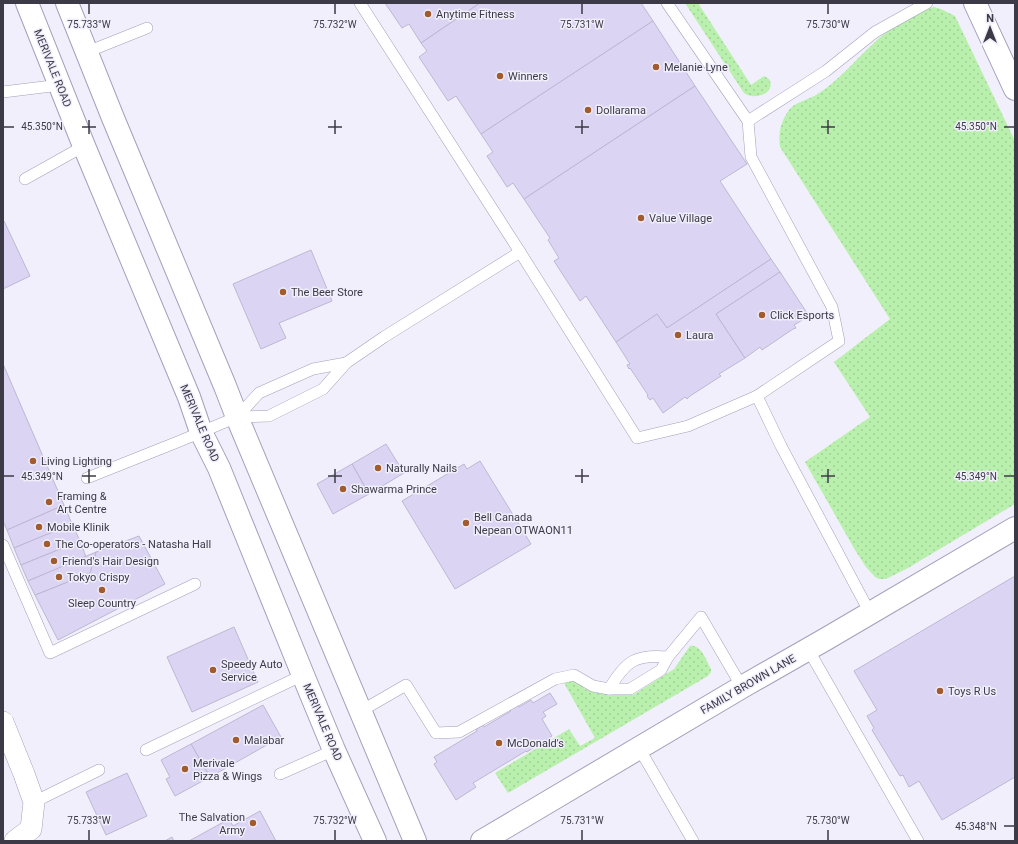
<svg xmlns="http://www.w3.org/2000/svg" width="1018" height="844" font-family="Roboto,sans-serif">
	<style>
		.grass { fill: url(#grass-dots) }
		.building { fill: #dbd5f3; stroke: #bdb7d4 }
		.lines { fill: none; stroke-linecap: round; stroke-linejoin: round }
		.lane-casing { stroke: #a49fbb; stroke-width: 12 }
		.street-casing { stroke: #a49fbb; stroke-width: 22 }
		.secondary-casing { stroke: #a49fbb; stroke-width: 24 }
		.lane { stroke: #fff; stroke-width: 11 }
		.street { stroke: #fff; stroke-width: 21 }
		.secondary { stroke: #fff; stroke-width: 22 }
		.ticks { fill: none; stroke: #3c3a46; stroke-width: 1.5 }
		.poi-dot { fill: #a05b2f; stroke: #f1effb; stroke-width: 1.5 }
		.labels { text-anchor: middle; stroke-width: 3; stroke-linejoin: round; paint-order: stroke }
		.poi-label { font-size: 11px; fill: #3c3a46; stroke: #f1effb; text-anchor: start }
		.street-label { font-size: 11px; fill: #3c3a46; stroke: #f1effb }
		.ticks-label { font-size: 10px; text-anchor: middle; fill: #3c3a46; stroke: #f1effb; stroke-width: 3; stroke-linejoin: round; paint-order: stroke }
	</style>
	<defs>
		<pattern id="grass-dots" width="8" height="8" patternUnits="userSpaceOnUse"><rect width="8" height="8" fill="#baf0ad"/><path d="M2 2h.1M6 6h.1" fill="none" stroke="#a1cf96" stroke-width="1.8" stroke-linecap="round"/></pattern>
	</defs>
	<rect width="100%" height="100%" fill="#f1effb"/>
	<g class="grass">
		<path d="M 685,3 L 698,3 L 751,85 L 764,76 L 769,79 C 777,93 755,101 744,93 Z"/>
		<path d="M 934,7 L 941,9 L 955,16 L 1015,141 L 1015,504 L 908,568 L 886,579 L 879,579 L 875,577 L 866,567 L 855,550 L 805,462 L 870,417 L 834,362 L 890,319 L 780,147 C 778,133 781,121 789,110 C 795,102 808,100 816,95 C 839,81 856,59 876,41 C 890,28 915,13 934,7 Z"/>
		<path d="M 690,646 C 701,644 706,660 711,669 L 711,672 L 708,676 L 508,793 L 495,773 L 569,729 L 580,746 L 595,738 L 564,683 L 566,679 L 578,682 L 585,689 L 596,693 L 633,695 L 674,669 Z"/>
	</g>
	<g class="building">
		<path d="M 385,3 L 480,3 L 421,43 L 409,24 L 402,28 Z"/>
		<path d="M 480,3 L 641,3 L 653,21 L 481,134 L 456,96 L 448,101 L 419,57 L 427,51 L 421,43 Z"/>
		<path d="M 653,21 L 695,86 L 524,199 L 513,183 L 507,187 L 487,156 L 493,152 L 481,134 Z"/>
		<path d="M 695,86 L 747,164 L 720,181 L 771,259 L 667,328 L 657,314 L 616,342 L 586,296 L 580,301 L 554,261 L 559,258 L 548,240 L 550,238 L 524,199 Z"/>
		<path d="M 4,221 L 30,276 L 3,289 L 3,222 Z"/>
		<path d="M 311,250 L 332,301 L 279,323 L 286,338 L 261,349 L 233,284 Z"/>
		<path d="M 771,259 L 780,272 L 716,314 L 745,358 L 719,374 L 721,376 L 690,396 L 687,399 L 685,397 L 663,413 L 653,398 L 650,400 L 647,396 L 648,395 L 630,368 L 629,369 L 627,365 L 630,364 L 616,342 L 657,314 L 667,328 Z"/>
		<path d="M 780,272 L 809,316 L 794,325 L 796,328 L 793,329 L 762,350 L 760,347 L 745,358 L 716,314 Z"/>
		<path d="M 3,364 L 64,505 L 7,530 L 3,521 Z"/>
		<path d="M 386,444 L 404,473 L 369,494 L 352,464 Z"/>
		<path d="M 480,461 L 531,544 L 455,589 L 402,501 L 464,464 L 467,469 Z"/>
		<path d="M 352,464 L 369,494 L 333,514 L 317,484 Z"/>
		<path d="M 64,505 L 72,524 L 14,548 L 7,530 Z"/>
		<path d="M 72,524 L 80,541 L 21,565 L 14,548 Z"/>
		<path d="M 139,536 L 165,584 L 58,640 L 35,595 L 90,573 L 96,552 Z"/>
		<path d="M 80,541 L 86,557 L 28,581 L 21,565 Z"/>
		<path d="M 96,552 L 90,573 L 35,595 L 28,581 Z"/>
		<path d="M 1015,576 L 1015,777 L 942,820 L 919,781 L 909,787 L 903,775 L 900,776 L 872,730 L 874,728 L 867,716 L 877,710 L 854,671 Z"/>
		<path d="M 234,627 L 258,682 L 192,712 L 167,657 Z"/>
		<path d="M 550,693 L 557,704 L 543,712 L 546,716 L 542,719 L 552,736 L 527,752 L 526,751 L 473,783 L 476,787 L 456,800 L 434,764 L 437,762 L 434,757 L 477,731 L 476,729 L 483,725 L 484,727 L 511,711 L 509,709 L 517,704 L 519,707 L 531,700 L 533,703 Z"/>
		<path d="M 263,705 L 281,737 L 210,777 L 191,744 Z"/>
		<path d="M 191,744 L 210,777 L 175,796 L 166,779 L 170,777 L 161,760 Z"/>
		<path d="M 127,773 L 147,816 L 106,835 L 86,792 Z"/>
		<path d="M 260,811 L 276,841 L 189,841 L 229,819 L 233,826 Z"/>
		<path d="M 172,837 L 174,841 L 165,841 Z"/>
	</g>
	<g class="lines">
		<g class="lane-casing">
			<g id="lane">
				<path d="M 360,3 L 520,252 L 637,438 L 688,426 L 757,396 L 839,341 L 832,307 L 751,157 L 748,121 L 826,71 L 875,32 L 927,3"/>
				<path d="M 667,3 L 748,121"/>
				<path d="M 87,52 L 147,28"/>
				<path d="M 3,92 L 60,85"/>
				<path d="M 25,179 L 84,146"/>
				<path d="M 757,396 L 781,446 L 870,613"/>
				<path d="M 237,417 L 259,393 L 313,369 L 346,363"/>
				<path d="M 87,478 L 180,441 L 237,417 L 269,416 L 323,389 L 346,363 L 384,337 L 520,252"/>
				<path d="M 3,545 L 50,653 L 195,584"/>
				<path d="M 808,649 L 918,841"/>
				<path d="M 609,689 C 626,661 635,654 668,657"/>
				<path d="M 361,711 L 406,685 L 436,733 L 459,732 L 555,679 L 574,675 L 593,686 L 609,689 L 630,689 L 661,670 L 668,657 L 701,617 L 742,687"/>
				<path d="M 639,748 L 693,841"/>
				<path d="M 146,750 L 303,675"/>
				<path d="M 280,774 L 334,750"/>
				<path d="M 34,802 L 99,770"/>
			</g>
		</g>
		<g class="street-casing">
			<path id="street" d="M 3,722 L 24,774 L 34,802 L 31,829 L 15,841"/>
		</g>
		<g class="secondary-casing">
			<g id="secondary">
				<path d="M 27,3 L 84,146 L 189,397 L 201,432 L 219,468 L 303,675 L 334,750 L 375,841"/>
				<path d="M 67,3 L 113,118 L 225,386 L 237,417 L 415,841"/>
				<path d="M 975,3 L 1015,89"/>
				<path d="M 482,841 L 742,687 L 826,639 L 1015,528"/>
			</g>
		</g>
		<use href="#lane" class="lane"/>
		<use href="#street" class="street"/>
		<use href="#secondary" class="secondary"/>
	</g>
	<path class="ticks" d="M 89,4 L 89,14M 335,4 L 335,14M 582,4 L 582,14M 828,4 L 828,14M 89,120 L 89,134M 335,120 L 335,134M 582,120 L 582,134M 828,120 L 828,134M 4,127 L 14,127M 82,127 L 96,127M 328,127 L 342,127M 575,127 L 589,127M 821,127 L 835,127M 1004,127 L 1014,127M 89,469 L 89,483M 335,469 L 335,483M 582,469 L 582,483M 828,469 L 828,483M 4,476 L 14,476M 82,476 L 96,476M 328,476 L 342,476M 575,476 L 589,476M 821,476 L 835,476M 1004,476 L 1014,476M 1004,826 L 1014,826M 89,830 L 89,840M 335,830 L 335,840M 582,830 L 582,840M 828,830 L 828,840"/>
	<g class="poi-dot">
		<circle cx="428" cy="14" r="4"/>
		<circle cx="656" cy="67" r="4"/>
		<circle cx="500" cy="76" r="4"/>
		<circle cx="588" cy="110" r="4"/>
		<circle cx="641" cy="218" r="4"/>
		<circle cx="283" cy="292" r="4"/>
		<circle cx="762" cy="315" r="4"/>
		<circle cx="678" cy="335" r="4"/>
		<circle cx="33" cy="461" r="4"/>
		<circle cx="378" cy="468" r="4"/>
		<circle cx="343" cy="489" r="4"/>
		<circle cx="49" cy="502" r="4"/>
		<circle cx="466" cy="523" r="4"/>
		<circle cx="39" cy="527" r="4"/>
		<circle cx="47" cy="544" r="4"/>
		<circle cx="54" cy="561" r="4"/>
		<circle cx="59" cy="577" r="4"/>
		<circle cx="102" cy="590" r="4"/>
		<circle cx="213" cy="670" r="4"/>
		<circle cx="940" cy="691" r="4"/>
		<circle cx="236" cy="740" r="4"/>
		<circle cx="499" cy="743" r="4"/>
		<circle cx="185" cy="769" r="4"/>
		<circle cx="253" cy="823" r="4"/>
	</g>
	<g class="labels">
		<g class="poi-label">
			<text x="436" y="18">Anytime Fitness</text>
			<text x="664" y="71">Melanie Lyne</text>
			<text x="508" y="80">Winners</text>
			<text x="596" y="114">Dollarama</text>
			<text x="649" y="222">Value Village</text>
			<text x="291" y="296">The Beer Store</text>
			<text x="770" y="319">Click Esports</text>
			<text x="686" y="339">Laura</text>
			<text x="41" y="465">Living Lighting</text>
			<text x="386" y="472">Naturally Nails</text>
			<text x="351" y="493">Shawarma Prince</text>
			<text x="57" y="500">Framing &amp;<tspan x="57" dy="13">Art Centre</tspan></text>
			<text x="474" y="521">Bell Canada<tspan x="474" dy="13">Nepean OTWAON11</tspan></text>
			<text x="47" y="531">Mobile Klinik</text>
			<text x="55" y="548">The Co-operators - Natasha Hall</text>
			<text x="62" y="565">Friend's Hair Design</text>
			<text x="67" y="581">Tokyo Crispy</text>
			<text x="102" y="607" text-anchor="middle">Sleep Country</text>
			<text x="221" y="668">Speedy Auto<tspan x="221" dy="13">Service</tspan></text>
			<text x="948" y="695">Toys R Us</text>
			<text x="244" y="744">Malabar</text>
			<text x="507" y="747">McDonald's</text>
			<text x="193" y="767">Merivale<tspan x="193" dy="13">Pizza &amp; Wings</tspan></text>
			<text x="245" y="821" text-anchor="end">The Salvation<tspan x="245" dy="13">Army</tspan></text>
		</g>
		<g class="street-label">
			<text transform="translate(53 68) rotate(68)" y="4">MERIVALE ROAD</text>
			<text transform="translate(200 423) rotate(67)" y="4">MERIVALE ROAD</text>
			<text transform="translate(748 684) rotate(-30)" y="4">FAMILY BROWN LANE</text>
			<text transform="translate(323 722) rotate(67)" y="4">MERIVALE ROAD</text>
		</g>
	</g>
	<g class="ticks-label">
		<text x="89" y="28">75.733°W</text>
		<text x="335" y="28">75.732°W</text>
		<text x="582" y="28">75.731°W</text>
		<text x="828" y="28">75.730°W</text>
		<text x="42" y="130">45.350°N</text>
		<text x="976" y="130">45.350°N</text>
		<text x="42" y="480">45.349°N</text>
		<text x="976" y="480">45.349°N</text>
		<text x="89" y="824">75.733°W</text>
		<text x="335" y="824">75.732°W</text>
		<text x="582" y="824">75.731°W</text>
		<text x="828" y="824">75.730°W</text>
		<text x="976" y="830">45.348°N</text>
	</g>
	<rect width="1018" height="844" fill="none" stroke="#3c3a46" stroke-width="8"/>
	<g transform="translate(990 28)" stroke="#f1effb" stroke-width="3" paint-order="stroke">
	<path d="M0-3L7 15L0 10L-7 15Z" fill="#3c3a46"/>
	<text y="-6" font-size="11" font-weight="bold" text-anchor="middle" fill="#3c3a46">N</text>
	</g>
</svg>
